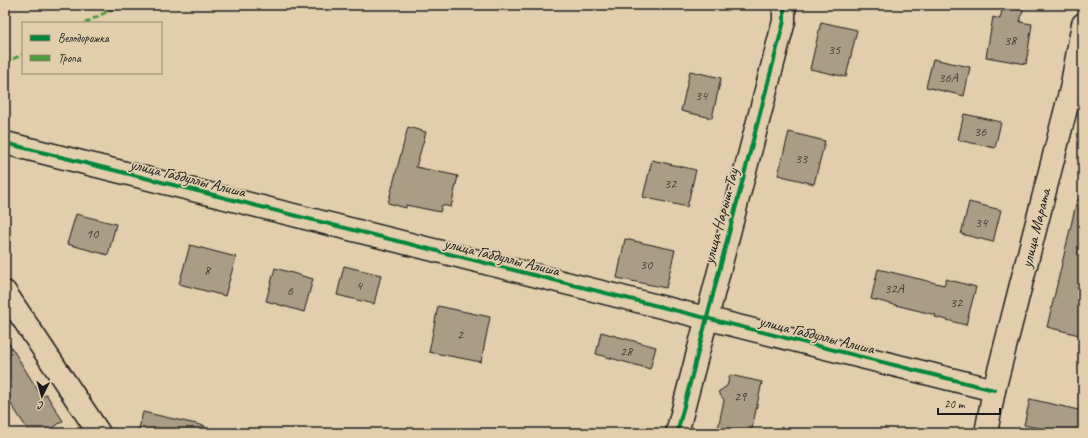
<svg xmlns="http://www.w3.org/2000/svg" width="1088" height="438" font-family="Caveat,sans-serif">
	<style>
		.building { fill: #ab9c85; stroke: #1c1c1c }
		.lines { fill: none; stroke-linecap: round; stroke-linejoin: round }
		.street-casing { stroke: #1c1c1c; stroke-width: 25 }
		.street { stroke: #e2cead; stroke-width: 22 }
		.quiet { stroke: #4c9a3e; stroke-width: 3; stroke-dasharray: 6 3; stroke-linecap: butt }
		.cycleway-casing { stroke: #e2cead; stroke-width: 6 }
		.cycleway { stroke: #00873e; stroke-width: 4 }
		.labels { text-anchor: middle; stroke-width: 3.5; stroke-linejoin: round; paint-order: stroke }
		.number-label { font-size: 14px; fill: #403c36 }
		.street-label { font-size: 16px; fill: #1c1c1c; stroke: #e2cead }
	</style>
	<rect width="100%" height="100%" fill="#e2cead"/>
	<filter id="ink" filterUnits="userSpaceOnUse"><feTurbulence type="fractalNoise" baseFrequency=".025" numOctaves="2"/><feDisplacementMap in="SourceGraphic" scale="8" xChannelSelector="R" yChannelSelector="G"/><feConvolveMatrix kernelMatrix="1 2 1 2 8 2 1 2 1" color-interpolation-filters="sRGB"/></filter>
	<g filter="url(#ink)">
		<g class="building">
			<path d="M 1003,6 L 1023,10 L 1020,22 L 1032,24 L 1026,64 L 986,57 L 993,17 L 1000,19 Z"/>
			<path d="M 821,22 L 857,30 L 846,77 L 810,69 Z"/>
			<path d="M 933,59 L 970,67 L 964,96 L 926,87 Z"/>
			<path d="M 690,71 L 721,78 L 712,118 L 681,111 Z"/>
			<path d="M 964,114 L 1001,122 L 995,148 L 958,140 Z"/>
			<path d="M 408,127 L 426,132 L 416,167 L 458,176 L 451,207 L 442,205 L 440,212 L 406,205 L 406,208 L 388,203 Z"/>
			<path d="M 789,132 L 825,141 L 814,184 L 778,175 Z"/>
			<path d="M 652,160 L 696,170 L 687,207 L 643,197 Z"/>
			<path d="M 1077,200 L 1083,201 L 1083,336 L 1047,327 Z"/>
			<path d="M 969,202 L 1001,210 L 993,242 L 961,234 Z"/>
			<path d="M 76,214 L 116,224 L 108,255 L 67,244 Z"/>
			<path d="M 625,239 L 675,250 L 666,288 L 617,278 Z"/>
			<path d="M 190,245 L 236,257 L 225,296 L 179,284 Z"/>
			<path d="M 344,266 L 381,275 L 374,304 L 337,295 Z"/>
			<path d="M 275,268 L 313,279 L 304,312 L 266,301 Z"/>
			<path d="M 878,269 L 944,285 L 946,279 L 976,287 L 966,325 L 935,317 L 936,315 L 871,299 Z"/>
			<path d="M 438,306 L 490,317 L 481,362 L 429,352 Z"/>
			<path d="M 601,332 L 656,347 L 650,369 L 596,354 Z"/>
			<path d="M 5,337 L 42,397 L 46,394 L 63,421 L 45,433 L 30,433 L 5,395 Z"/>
			<path d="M 730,375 L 762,382 L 751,433 L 717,433 L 724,400 L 718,392 L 727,386 Z"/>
			<path d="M 1030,399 L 1083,411 L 1083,433 L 1061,433 L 1024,425 Z"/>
			<path d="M 143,412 L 205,426 L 204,433 L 138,433 Z"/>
		</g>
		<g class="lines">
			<g class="street-casing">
				<g id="street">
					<path d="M 5,143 L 994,390"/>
					<path d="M 5,292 L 99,433"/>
					<path d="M 677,433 L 784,21 L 784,5"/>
					<path d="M 986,433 L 994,390 L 1071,89 L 1083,24"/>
				</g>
			</g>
			<use href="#street" class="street"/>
			<g class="quiet">
				<path d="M 85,23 L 120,5"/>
				<path d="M 5,63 L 23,54"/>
			</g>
			<g class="cycleway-casing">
				<g id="cycleway">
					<path d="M 5,143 L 994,390"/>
					<path d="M 677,433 L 784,21 L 784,5"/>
				</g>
			</g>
			<use href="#cycleway" class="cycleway"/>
		</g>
	</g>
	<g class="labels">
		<g class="number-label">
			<text x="1010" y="45">38</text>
			<text x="834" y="54">35</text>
			<text x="948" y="82">36А</text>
			<text x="701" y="100">34</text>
			<text x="980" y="136">36</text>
			<text x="801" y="163">33</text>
			<text x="670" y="188">32</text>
			<text x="981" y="227">34</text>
			<text x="92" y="238">10</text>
			<text x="646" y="269">30</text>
			<text x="207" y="275">8</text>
			<text x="359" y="290">4</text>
			<text x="894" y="293">32А</text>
			<text x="290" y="295">6</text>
			<text x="956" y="307">32</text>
			<text x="460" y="339">2</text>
			<text x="626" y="356">28</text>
			<text x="740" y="401">29</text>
		</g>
		<g class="street-label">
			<text transform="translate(188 177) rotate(14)" y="6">улица Габдуллы Алиша</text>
			<text transform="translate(720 216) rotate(-75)" y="6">улица Нарыш-Тау</text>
			<text transform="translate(1035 228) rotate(-76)" y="6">улица Марата</text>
			<text transform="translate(502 256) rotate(14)" y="6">улица Габдуллы Алиша</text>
			<text transform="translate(817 334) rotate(14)" y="6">улица Габдуллы Алиша</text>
		</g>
	</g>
	<rect width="1088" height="438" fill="none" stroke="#e2cead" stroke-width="20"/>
	<rect x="10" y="10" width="1068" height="418" fill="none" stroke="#1c1c1c" stroke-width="1.5" filter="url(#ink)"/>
	<rect x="22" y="22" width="140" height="52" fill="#e2cead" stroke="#938773"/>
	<rect x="30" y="35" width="20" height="6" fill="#00873e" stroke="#938773"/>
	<text x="58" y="42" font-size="12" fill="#1c1c1c">Велодорожка</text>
	<rect x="30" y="55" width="20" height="6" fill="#4c9a3e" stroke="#938773"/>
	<text x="58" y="62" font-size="12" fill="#1c1c1c">Тропа</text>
	<g transform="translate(42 396) rotate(185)" stroke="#e2cead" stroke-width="3" paint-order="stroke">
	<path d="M0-3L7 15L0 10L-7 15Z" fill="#1c1c1c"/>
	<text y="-6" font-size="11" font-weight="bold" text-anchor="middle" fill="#1c1c1c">С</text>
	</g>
	<path d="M938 408v6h62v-6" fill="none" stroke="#1c1c1c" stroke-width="2"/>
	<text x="944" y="408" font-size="12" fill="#1c1c1c" stroke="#e2cead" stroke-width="3" paint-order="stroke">20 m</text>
</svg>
